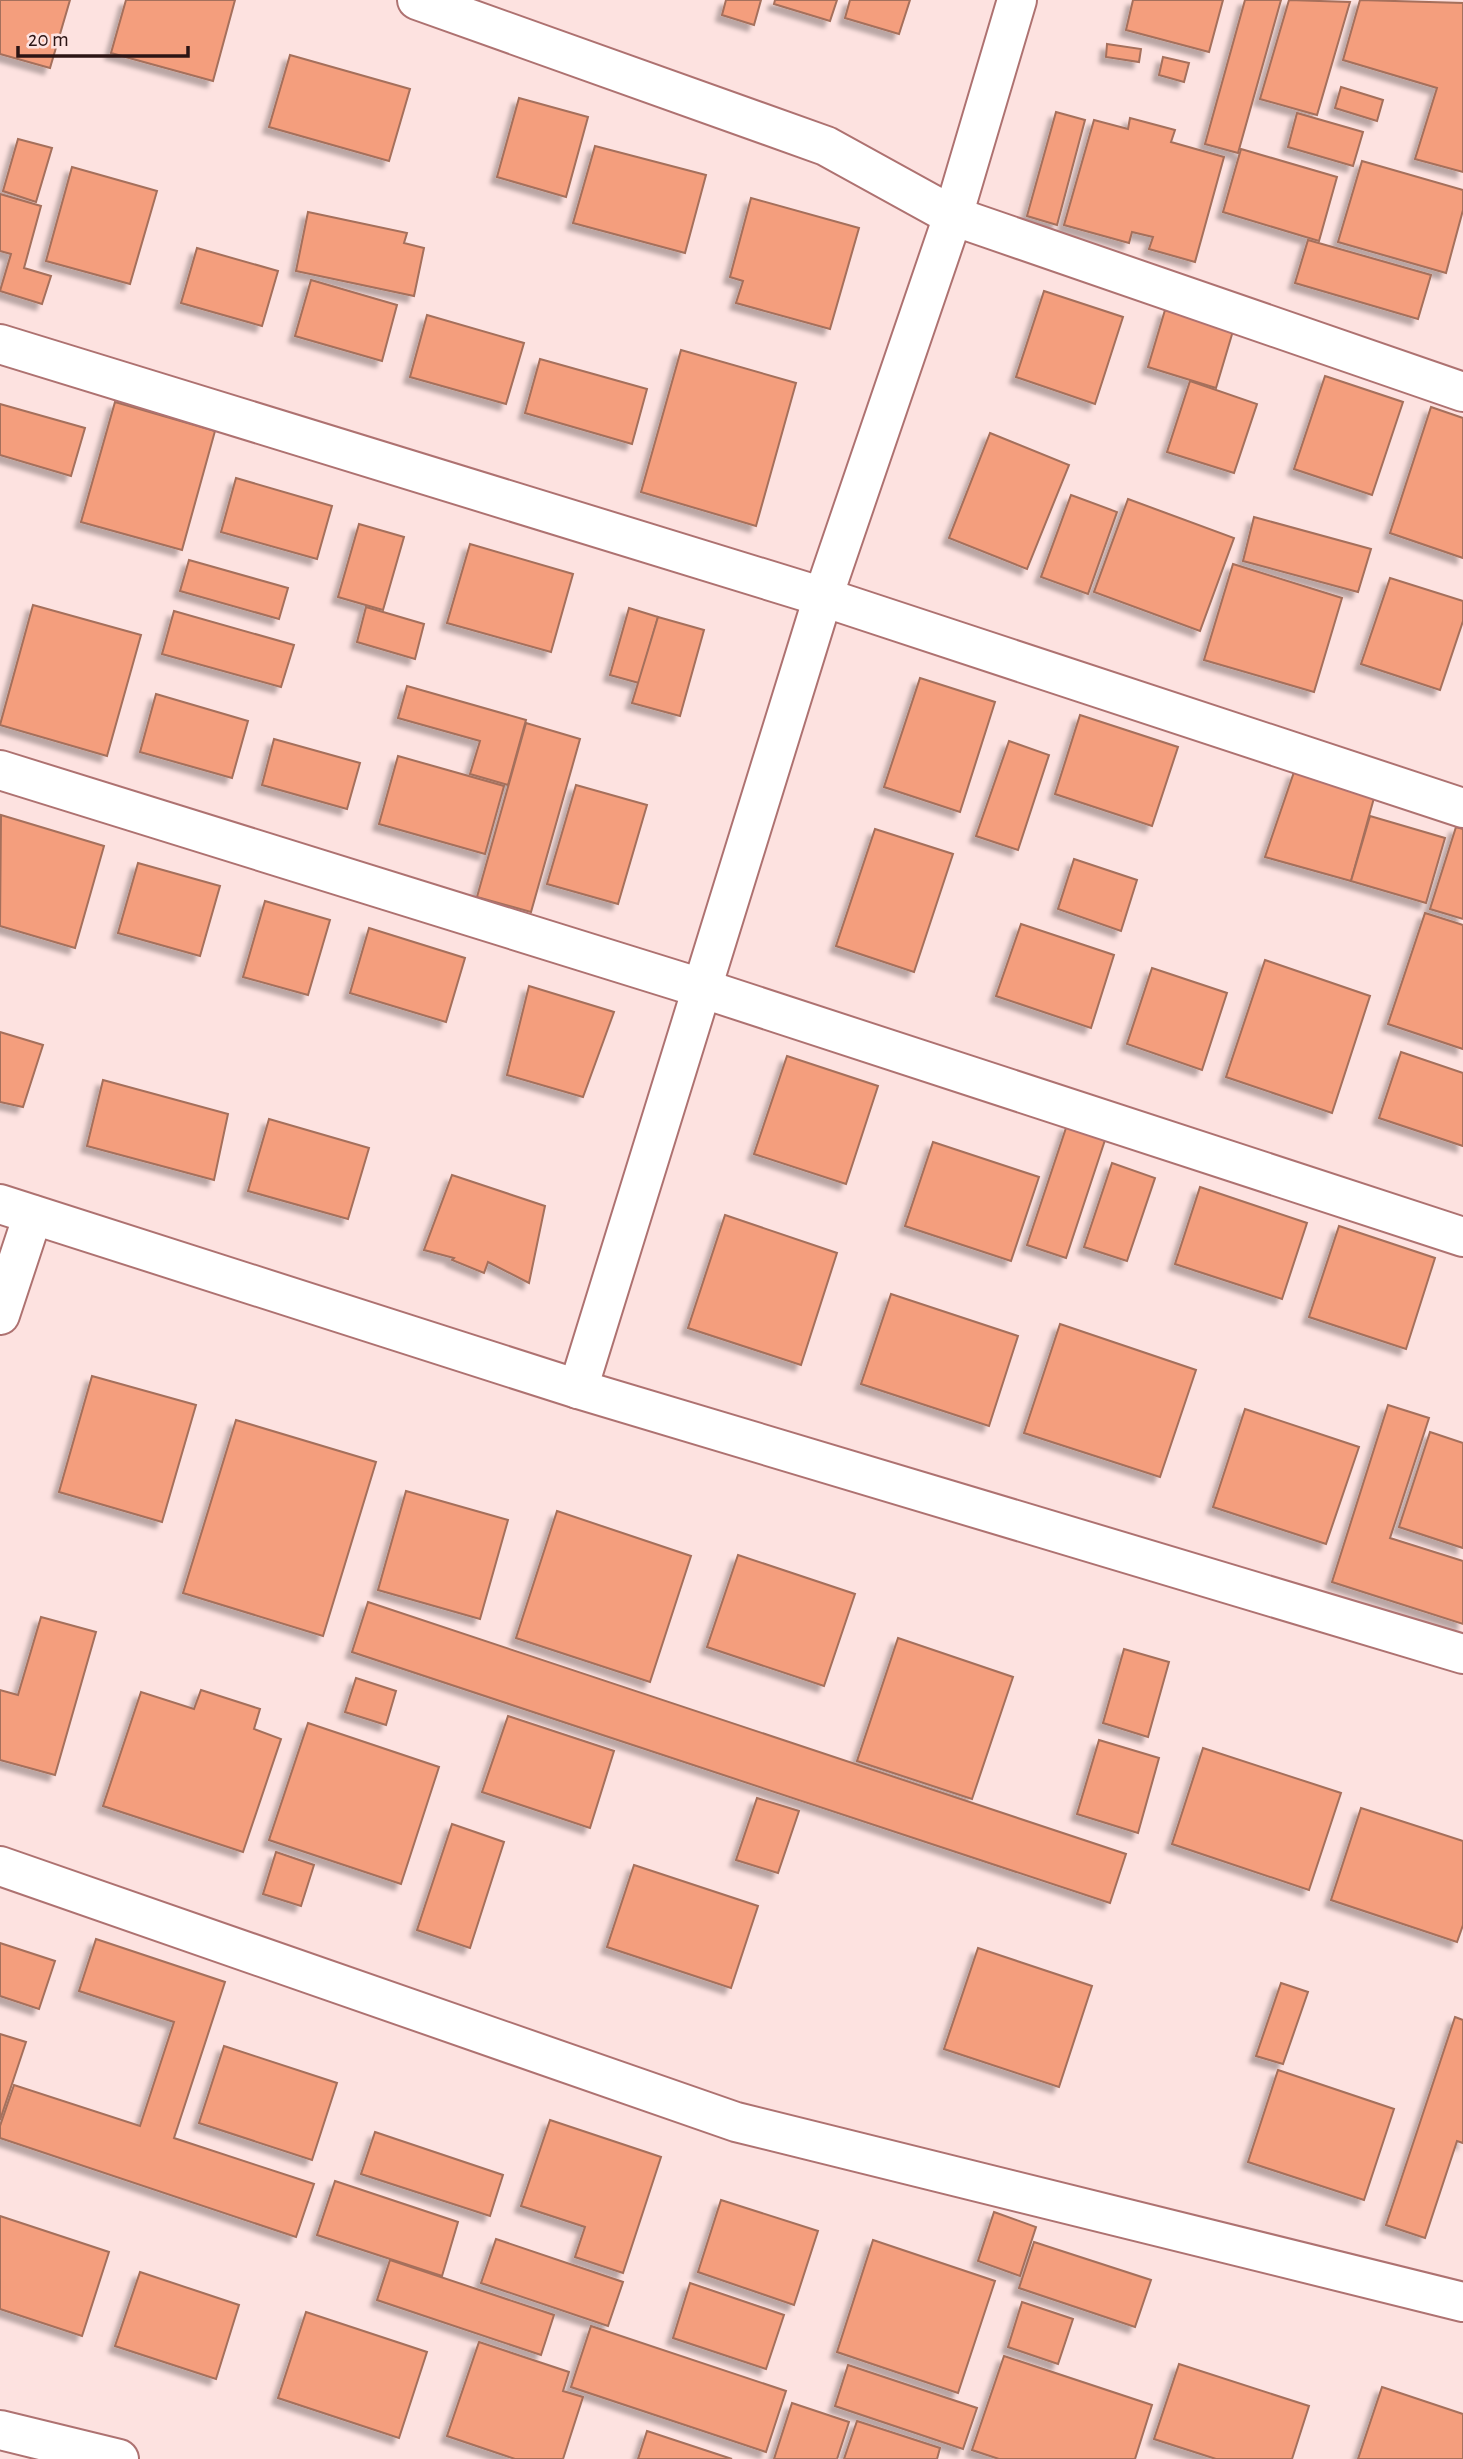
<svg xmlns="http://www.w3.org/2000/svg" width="1463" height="2459" font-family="'Alegreya Sans',sans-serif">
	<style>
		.building { fill: #f49e7d; stroke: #a56f5b; stroke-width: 2; filter: url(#shadow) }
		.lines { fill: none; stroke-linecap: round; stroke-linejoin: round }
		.minor-casing { stroke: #ae7271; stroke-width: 42 }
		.minor { stroke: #fff; stroke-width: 38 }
	</style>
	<defs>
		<filter id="shadow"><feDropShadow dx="-6" dy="6" stdDeviation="2" flood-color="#0004"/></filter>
	</defs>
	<rect width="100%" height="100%" fill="#fde2e0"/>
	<g class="building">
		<path d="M 0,0 L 70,0 L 50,68 L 0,54 Z"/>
		<path d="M 126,0 L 235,0 L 213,81 L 111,53 Z"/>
		<path d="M 726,0 L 761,0 L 754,25 L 722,15 Z"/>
		<path d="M 775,0 L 837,0 L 830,21 L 774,4 Z"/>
		<path d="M 850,0 L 910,0 L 899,34 L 845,18 Z"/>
		<path d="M 1133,0 L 1223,0 L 1209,52 L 1126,30 Z"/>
		<path d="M 1245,0 L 1281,0 L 1238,153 L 1205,144 Z"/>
		<path d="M 1289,0 L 1350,2 L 1317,115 L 1260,99 Z"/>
		<path d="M 1360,0 L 1463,3 L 1463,172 L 1415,159 L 1437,88 L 1343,60 Z"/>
		<path d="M 1107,44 L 1141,49 L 1139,62 L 1106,57 Z"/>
		<path d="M 290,55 L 410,89 L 389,161 L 269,127 Z"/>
		<path d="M 1163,57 L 1189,63 L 1184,82 L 1159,75 Z"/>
		<path d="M 1341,87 L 1383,100 L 1377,121 L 1335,108 Z"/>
		<path d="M 519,98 L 588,117 L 566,197 L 497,177 Z"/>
		<path d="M 1056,112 L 1085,120 L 1057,225 L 1027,216 Z"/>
		<path d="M 1297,113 L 1363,132 L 1353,166 L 1288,147 Z"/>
		<path d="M 1130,118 L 1175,130 L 1171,142 L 1224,157 L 1195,262 L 1149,249 L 1153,237 L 1132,232 L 1129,243 L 1064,225 L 1094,120 L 1128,129 Z"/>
		<path d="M 18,139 L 52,148 L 36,202 L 3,191 Z"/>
		<path d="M 595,146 L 706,175 L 685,253 L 573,223 Z"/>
		<path d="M 1241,149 L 1337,177 L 1319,241 L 1223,212 Z"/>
		<path d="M 1362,161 L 1463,190 L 1463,210 L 1446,273 L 1338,242 Z"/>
		<path d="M 72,167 L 157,191 L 130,284 L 46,261 Z"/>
		<path d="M 0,194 L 41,206 L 24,268 L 51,276 L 42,304 L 0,291 L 11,254 L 0,251 Z"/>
		<path d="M 751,198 L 859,228 L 830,329 L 736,303 L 743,281 L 730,277 Z"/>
		<path d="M 308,212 L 407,233 L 404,243 L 424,248 L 414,296 L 296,271 Z"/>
		<path d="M 1308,240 L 1431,275 L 1418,319 L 1295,283 Z"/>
		<path d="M 197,248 L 278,271 L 262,326 L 181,303 Z"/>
		<path d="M 311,280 L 397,305 L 382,361 L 295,336 Z"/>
		<path d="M 1044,291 L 1123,317 L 1095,404 L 1016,377 Z"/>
		<path d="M 1165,310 L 1233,331 L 1216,388 L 1148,367 Z"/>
		<path d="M 427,315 L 524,343 L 506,404 L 410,377 Z"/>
		<path d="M 681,350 L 796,383 L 756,526 L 641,492 Z"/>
		<path d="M 540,359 L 647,389 L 632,444 L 525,413 Z"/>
		<path d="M 1325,376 L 1403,402 L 1372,495 L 1294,469 Z"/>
		<path d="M 1190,381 L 1257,404 L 1234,473 L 1167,452 Z"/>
		<path d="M 115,402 L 215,431 L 182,550 L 81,522 Z"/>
		<path d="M 0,404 L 85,428 L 71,476 L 0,455 Z"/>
		<path d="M 1431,407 L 1463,418 L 1463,558 L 1390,533 Z"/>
		<path d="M 990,433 L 1069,465 L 1027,569 L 949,538 Z"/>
		<path d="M 236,478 L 332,506 L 317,559 L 221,532 Z"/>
		<path d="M 1071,495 L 1117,512 L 1088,594 L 1041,577 Z"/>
		<path d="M 1128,499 L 1234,538 L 1200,631 L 1094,592 Z"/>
		<path d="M 1254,517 L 1371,549 L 1358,592 L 1243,561 Z"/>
		<path d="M 359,524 L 404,537 L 383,610 L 338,597 Z"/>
		<path d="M 470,544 L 573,574 L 551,652 L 447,623 Z"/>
		<path d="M 189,560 L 288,588 L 279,619 L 180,591 Z"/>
		<path d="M 1233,564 L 1342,598 L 1314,692 L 1204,660 Z"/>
		<path d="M 1390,578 L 1463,601 L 1463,621 L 1440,690 L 1361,664 Z"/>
		<path d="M 33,605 L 141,635 L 107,756 L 0,725 Z"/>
		<path d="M 366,607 L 424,624 L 415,659 L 357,642 Z"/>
		<path d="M 629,608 L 658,617 L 639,683 L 610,675 Z"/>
		<path d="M 174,611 L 294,645 L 281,687 L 162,654 Z"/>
		<path d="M 658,617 L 704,630 L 680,716 L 632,703 Z"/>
		<path d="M 920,678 L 995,702 L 960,812 L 884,787 Z"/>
		<path d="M 407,686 L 526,720 L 508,785 L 470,774 L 480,741 L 398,718 Z"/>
		<path d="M 156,694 L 248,721 L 232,778 L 140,752 Z"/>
		<path d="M 1080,715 L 1178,747 L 1152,826 L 1055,794 Z"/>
		<path d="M 526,723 L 580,739 L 531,912 L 477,897 Z"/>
		<path d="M 274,739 L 360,763 L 347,809 L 262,785 Z"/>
		<path d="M 1009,741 L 1049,755 L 1018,850 L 976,836 Z"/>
		<path d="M 398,756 L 504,786 L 485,854 L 379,824 Z"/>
		<path d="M 1294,772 L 1374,798 L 1351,881 L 1265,857 Z"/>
		<path d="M 576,785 L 647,805 L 618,904 L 547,884 Z"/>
		<path d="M 1,815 L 104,846 L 75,948 L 0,926 Z"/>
		<path d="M 1370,816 L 1445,838 L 1426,903 L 1351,881 Z"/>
		<path d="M 1456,827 L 1463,829 L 1463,919 L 1430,909 Z"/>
		<path d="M 875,829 L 953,854 L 914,972 L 836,946 Z"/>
		<path d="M 1074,859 L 1137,880 L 1121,931 L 1058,909 Z"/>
		<path d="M 138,863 L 220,886 L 200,956 L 118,933 Z"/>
		<path d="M 265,901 L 330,920 L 308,995 L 243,977 Z"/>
		<path d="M 1425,913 L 1463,925 L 1463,1049 L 1388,1024 Z"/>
		<path d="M 1021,924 L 1114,955 L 1091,1028 L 996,996 Z"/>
		<path d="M 369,928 L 465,958 L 446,1022 L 350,993 Z"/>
		<path d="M 1265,960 L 1370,996 L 1332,1113 L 1226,1077 Z"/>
		<path d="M 1152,968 L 1227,993 L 1202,1070 L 1127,1044 Z"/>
		<path d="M 529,986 L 614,1012 L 583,1097 L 507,1075 Z"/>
		<path d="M 0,1032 L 43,1045 L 23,1107 L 0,1102 Z"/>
		<path d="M 1401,1052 L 1463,1073 L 1463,1146 L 1379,1118 Z"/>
		<path d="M 787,1056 L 878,1086 L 846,1184 L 754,1154 Z"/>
		<path d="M 103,1080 L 228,1114 L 214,1180 L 87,1146 Z"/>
		<path d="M 269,1119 L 369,1148 L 348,1219 L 248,1191 Z"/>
		<path d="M 1067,1125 L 1106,1137 L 1066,1258 L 1027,1245 Z"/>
		<path d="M 933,1142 L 1039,1177 L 1011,1261 L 905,1226 Z"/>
		<path d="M 1112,1163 L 1155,1178 L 1127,1261 L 1084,1247 Z"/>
		<path d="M 452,1175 L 545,1206 L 529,1283 L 488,1262 L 484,1273 L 452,1260 L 454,1258 L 424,1250 Z"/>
		<path d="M 1200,1187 L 1307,1223 L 1282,1299 L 1175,1264 Z"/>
		<path d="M 725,1215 L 837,1253 L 801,1365 L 688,1328 Z"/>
		<path d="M 1339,1226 L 1435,1258 L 1406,1349 L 1309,1317 Z"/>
		<path d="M 891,1294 L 1018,1336 L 989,1426 L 861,1384 Z"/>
		<path d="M 1060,1324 L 1196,1370 L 1160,1477 L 1024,1433 Z"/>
		<path d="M 92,1376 L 196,1405 L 162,1522 L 59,1492 Z"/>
		<path d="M 1388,1405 L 1429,1418 L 1390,1538 L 1463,1561 L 1463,1624 L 1332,1582 Z"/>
		<path d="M 1245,1409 L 1359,1447 L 1326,1544 L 1213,1507 Z"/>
		<path d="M 236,1420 L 376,1462 L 323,1636 L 183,1593 Z"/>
		<path d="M 1430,1432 L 1463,1443 L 1463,1548 L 1399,1527 Z"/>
		<path d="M 406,1491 L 508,1520 L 480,1619 L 378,1590 Z"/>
		<path d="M 557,1511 L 691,1556 L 650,1682 L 516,1638 Z"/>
		<path d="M 738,1555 L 855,1594 L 824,1686 L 707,1647 Z"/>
		<path d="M 368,1602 L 1126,1854 L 1110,1903 L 352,1652 Z"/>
		<path d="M 41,1617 L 96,1632 L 55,1775 L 0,1760 L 0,1690 L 18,1695 Z"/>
		<path d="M 898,1638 L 1013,1677 L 972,1799 L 857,1761 Z"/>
		<path d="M 1124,1649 L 1169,1662 L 1148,1737 L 1103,1723 Z"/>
		<path d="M 356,1678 L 396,1691 L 386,1725 L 345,1712 Z"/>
		<path d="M 201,1690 L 260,1709 L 254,1729 L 281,1739 L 243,1852 L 103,1806 L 141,1692 L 194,1709 Z"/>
		<path d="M 508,1716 L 614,1751 L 590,1828 L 482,1792 Z"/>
		<path d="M 308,1723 L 439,1767 L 401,1884 L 269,1840 Z"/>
		<path d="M 1099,1740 L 1159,1758 L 1138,1833 L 1077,1814 Z"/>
		<path d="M 1203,1748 L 1341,1793 L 1309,1890 L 1172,1844 Z"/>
		<path d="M 757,1798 L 799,1811 L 778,1873 L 736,1860 Z"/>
		<path d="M 1361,1808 L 1463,1841 L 1463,1925 L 1457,1942 L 1331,1900 Z"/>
		<path d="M 452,1824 L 504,1842 L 470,1948 L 417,1930 Z"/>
		<path d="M 276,1852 L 314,1865 L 301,1906 L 263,1894 Z"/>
		<path d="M 634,1865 L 758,1906 L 731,1988 L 607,1947 Z"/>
		<path d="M 96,1939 L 225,1982 L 174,2138 L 314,2184 L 296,2237 L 0,2138 L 0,2126 L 14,2085 L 140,2126 L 174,2022 L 79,1991 Z"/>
		<path d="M 0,1943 L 55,1961 L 39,2009 L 0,1996 Z"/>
		<path d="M 978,1948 L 1092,1986 L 1059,2087 L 944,2049 Z"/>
		<path d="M 1281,1983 L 1308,1992 L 1283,2064 L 1256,2056 Z"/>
		<path d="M 1455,2017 L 1463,2020 L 1463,2143 L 1457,2141 L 1425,2238 L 1386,2225 Z"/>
		<path d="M 0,2034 L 26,2042 L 0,2120 Z"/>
		<path d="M 224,2046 L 337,2083 L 312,2160 L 199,2123 Z"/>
		<path d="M 1278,2070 L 1394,2109 L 1364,2200 L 1248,2162 Z"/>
		<path d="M 550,2120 L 661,2157 L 623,2273 L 575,2257 L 585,2227 L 521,2206 Z"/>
		<path d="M 375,2132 L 503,2175 L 490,2216 L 361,2174 Z"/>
		<path d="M 335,2181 L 458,2222 L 442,2276 L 317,2235 Z"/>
		<path d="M 721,2200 L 818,2231 L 794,2305 L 698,2272 Z"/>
		<path d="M 994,2212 L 1036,2227 L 1020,2276 L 978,2261 Z"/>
		<path d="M 0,2216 L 109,2252 L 82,2336 L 0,2309 Z"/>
		<path d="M 496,2239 L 623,2282 L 608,2326 L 481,2283 Z"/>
		<path d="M 873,2240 L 995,2281 L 958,2393 L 837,2352 Z"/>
		<path d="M 1034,2242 L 1151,2280 L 1135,2327 L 1019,2288 Z"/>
		<path d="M 390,2260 L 554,2315 L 541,2355 L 377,2300 Z"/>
		<path d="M 140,2272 L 239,2305 L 216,2379 L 115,2346 Z"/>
		<path d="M 690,2283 L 784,2315 L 766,2369 L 673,2338 Z"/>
		<path d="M 1022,2302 L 1073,2319 L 1058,2364 L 1008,2347 Z"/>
		<path d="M 306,2312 L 427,2352 L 399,2438 L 278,2398 Z"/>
		<path d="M 591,2326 L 786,2391 L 766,2452 L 571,2387 Z"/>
		<path d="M 479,2342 L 569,2372 L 563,2391 L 583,2397 L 563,2459 L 515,2459 L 447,2436 Z"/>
		<path d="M 1004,2356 L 1152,2405 L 1135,2459 L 999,2459 L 972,2450 Z"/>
		<path d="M 1179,2364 L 1309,2406 L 1292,2459 L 1216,2459 L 1154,2439 Z"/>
		<path d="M 848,2365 L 977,2408 L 963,2449 L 835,2406 Z"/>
		<path d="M 1382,2387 L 1463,2414 L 1463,2459 L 1358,2459 Z"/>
		<path d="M 792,2403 L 849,2422 L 837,2459 L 774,2459 Z"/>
		<path d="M 857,2421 L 940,2448 L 937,2459 L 844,2459 Z"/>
		<path d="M 647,2431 L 732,2459 L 638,2459 Z"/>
	</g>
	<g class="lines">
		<g class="minor-casing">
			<g id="minor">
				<path d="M 417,0 L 826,146 L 953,216 L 1463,392"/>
				<path d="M 0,344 L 823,597 L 1463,808"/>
				<path d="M 0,770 L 701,988 L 1463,1237"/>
				<path d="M 0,1204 L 578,1389 L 1463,1654"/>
				<path d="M 0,1315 L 33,1215"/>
				<path d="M 578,1389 L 823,597 L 953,216 L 1017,0"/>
				<path d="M 0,1866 L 736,2122 L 1463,2302"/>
				<path d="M 0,2430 L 119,2459"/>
			</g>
		</g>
		<use href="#minor" class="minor"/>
	</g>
	<path d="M18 46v10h170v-10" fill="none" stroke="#2b1414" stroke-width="3.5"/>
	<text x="28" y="46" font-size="21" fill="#2b1414" stroke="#fde2e0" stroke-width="5" paint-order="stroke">20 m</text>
</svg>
